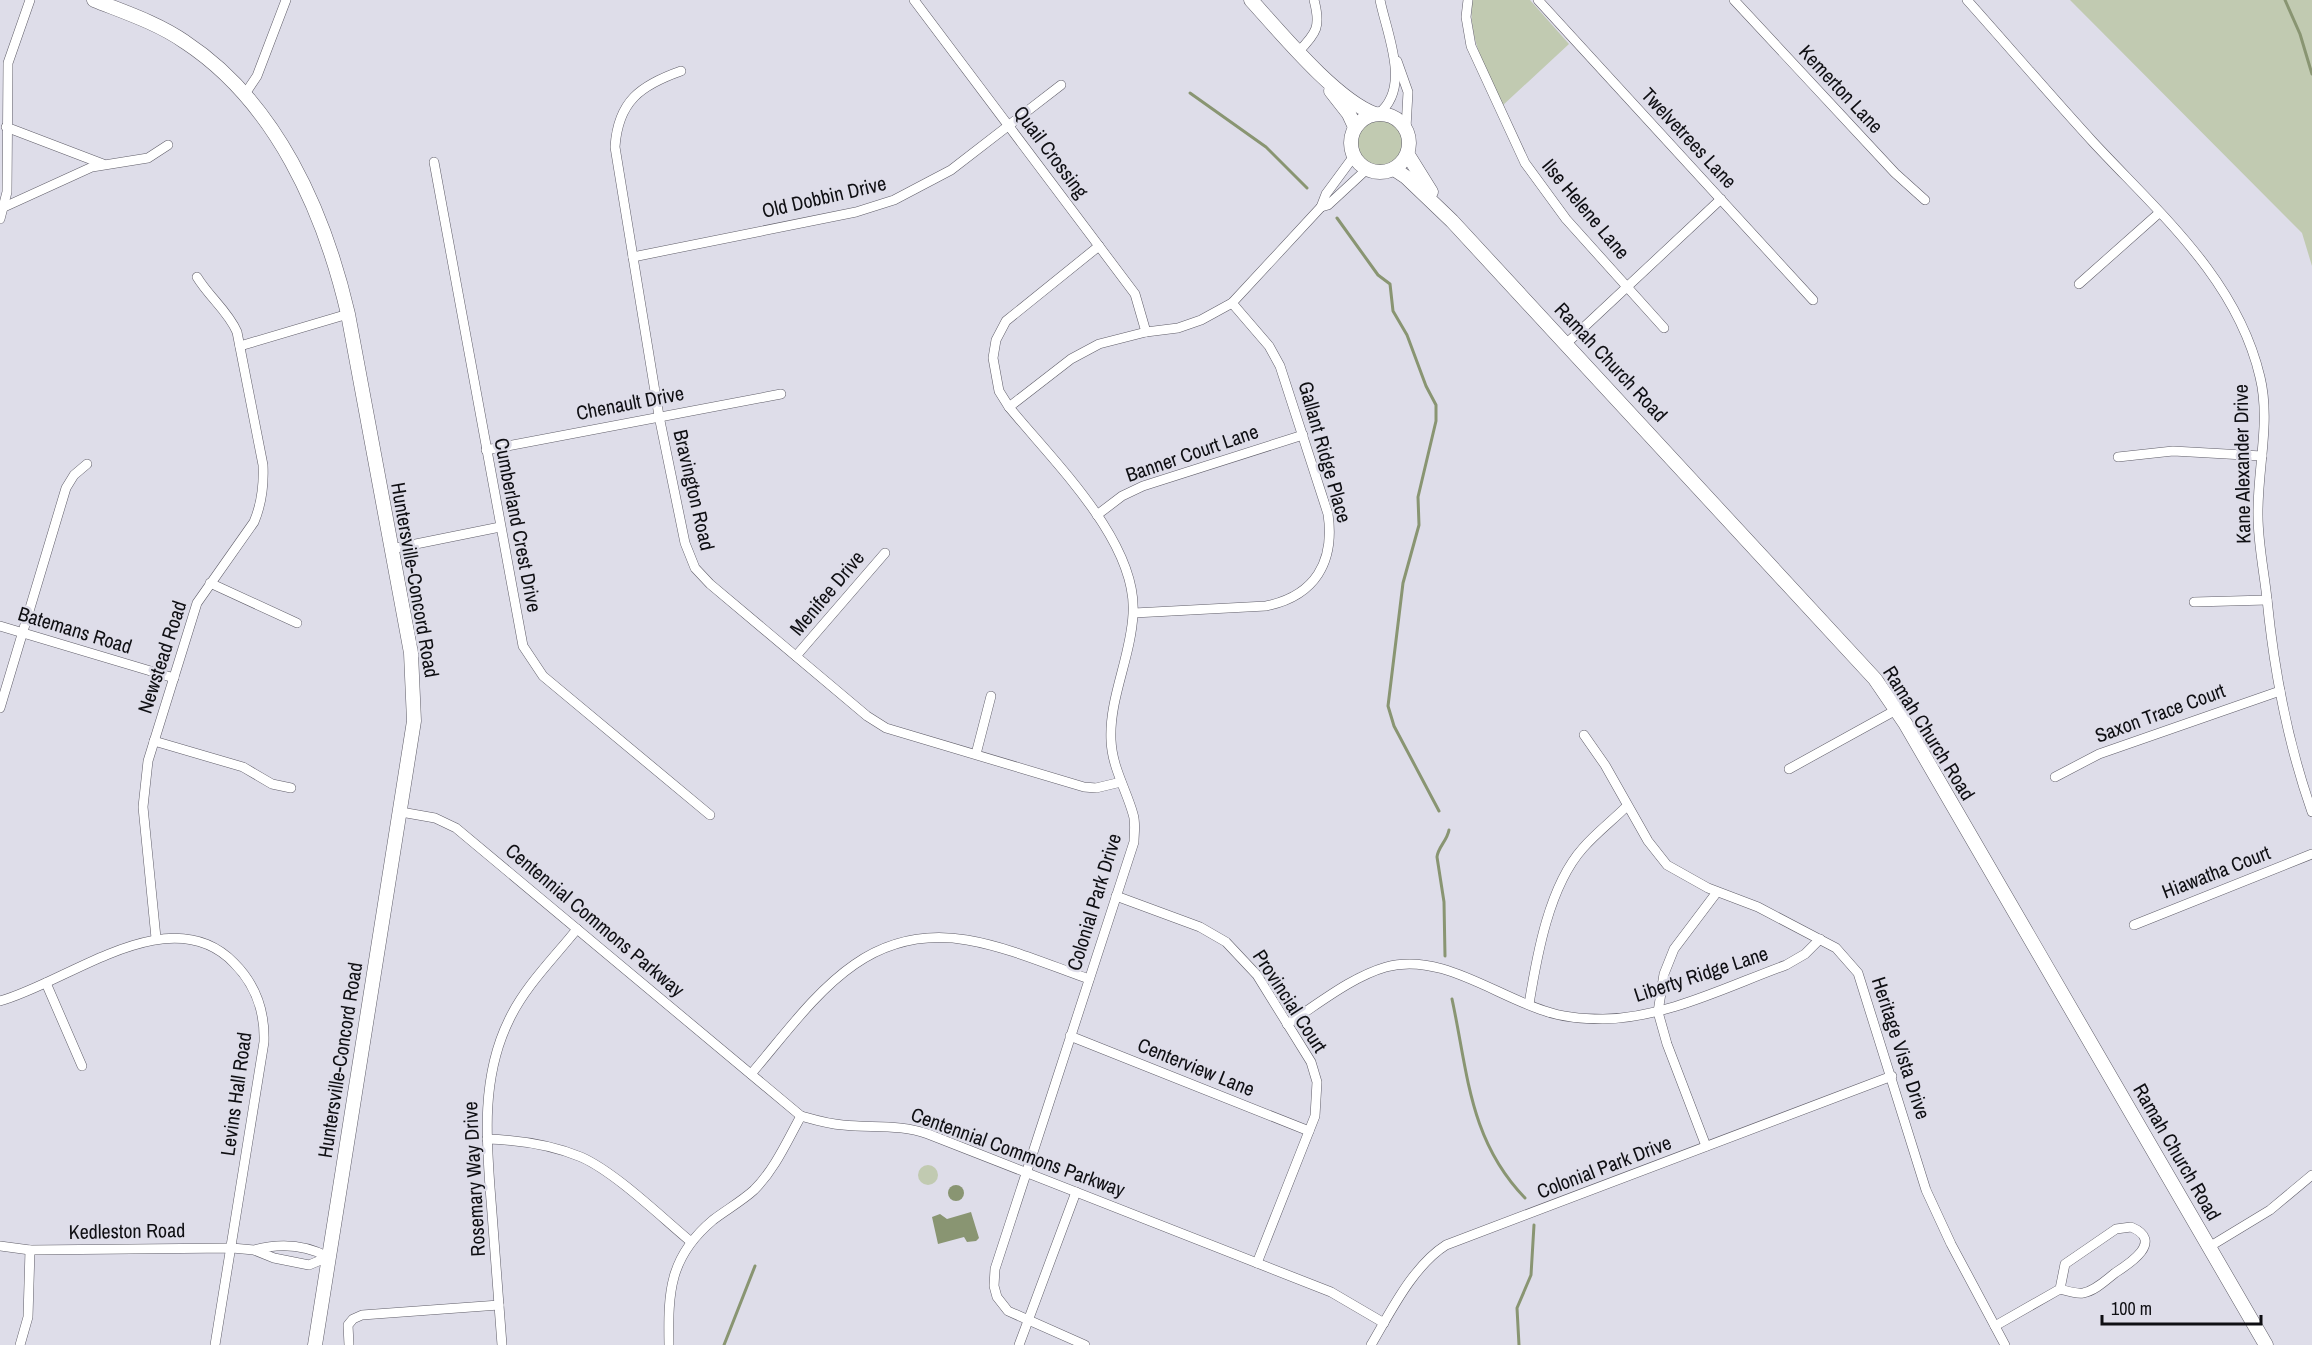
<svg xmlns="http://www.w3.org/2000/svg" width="2312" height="1345" font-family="'Archivo Narrow',sans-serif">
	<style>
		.green { fill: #c1cab1 }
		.water { fill: #899572 }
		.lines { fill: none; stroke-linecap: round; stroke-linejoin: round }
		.stream { stroke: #899572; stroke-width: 3 }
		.minor-casing { stroke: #5f5d68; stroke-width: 10 }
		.secondary-casing { stroke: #5f5d68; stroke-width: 15 }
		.minor { stroke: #fff; stroke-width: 9 }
		.secondary { stroke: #fff; stroke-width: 14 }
		.labels { text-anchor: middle; stroke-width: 5; stroke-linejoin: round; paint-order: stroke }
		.street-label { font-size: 20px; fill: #0f0f13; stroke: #dedde9 }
	</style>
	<rect width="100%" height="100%" fill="#dedde9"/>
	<g class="green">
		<path d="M 1472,0 L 1530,0 L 1569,44 L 1502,106 C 1487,70 1468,41 1472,0 Z"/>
		<path d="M 2070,0 L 2312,0 L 2312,266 L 2302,233 Z"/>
		<circle cx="1380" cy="143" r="29"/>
		<circle cx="928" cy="1175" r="10"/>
	</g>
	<g class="water">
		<circle cx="956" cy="1193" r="8"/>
		<path d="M 971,1212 L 979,1238 L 976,1241 L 967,1242 L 964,1237 L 938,1244 L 932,1217 L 940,1214 L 947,1219 Z"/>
	</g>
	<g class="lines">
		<g class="stream">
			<path d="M 2285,0 L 2300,34 L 2312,74"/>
			<path d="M 1190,93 L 1266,147 L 1307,188"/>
			<path d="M 1337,218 L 1378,275 L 1390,284 L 1393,311 L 1407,335 L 1426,386 L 1436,405 L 1436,421 L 1418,497 L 1419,525 L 1403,583 L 1388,706 L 1394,726 L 1439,811"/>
			<path d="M 1445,956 L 1444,902 L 1437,857 C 1438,847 1447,841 1449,830"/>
			<path d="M 1452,999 C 1468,1073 1469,1140 1525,1198"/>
			<path d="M 724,1345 L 755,1266"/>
			<path d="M 1519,1345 L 1517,1308 L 1531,1275 L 1534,1225"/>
		</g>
		<g class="minor-casing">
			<g id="minor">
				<path d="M 914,0 L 1135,294 L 1146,332"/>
				<path d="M 1468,0 L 1466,17 L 1471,46 L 1525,163 L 1566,219 L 1664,328"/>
				<path d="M 1538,0 L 1813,300"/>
				<path d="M 1734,0 L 1895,173 L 1925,200"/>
				<path d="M 1967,0 C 2009,47 2050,95 2093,142 C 2159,213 2237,279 2260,377 C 2271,422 2257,470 2258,516 C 2258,543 2264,571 2267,599 C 2274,670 2288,744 2312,812"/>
				<path d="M 1298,52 C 1317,33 1321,26 1314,0"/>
				<path d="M 1397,61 L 1408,92 L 1406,128"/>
				<path d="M 681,71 C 641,85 618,101 615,147 L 659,416 L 685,543 L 695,568 L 710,584 L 867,716 L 886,728 L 1084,787 L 1096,788 L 1121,782"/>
				<path d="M 245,94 L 257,76 L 286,0"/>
				<path d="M 1378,114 C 1412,88 1387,35 1380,0"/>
				<path d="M 6,127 L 103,164"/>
				<path d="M 434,162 L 523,646 L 543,676 L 710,815"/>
				<path d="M 1321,207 L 1328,205 L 1367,169"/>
				<path d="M 2,208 L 92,167 L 148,158 L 168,145"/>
				<path d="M 0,219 L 7,192 L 8,63 L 30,0"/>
				<path d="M 633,257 L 856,212 L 894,200 L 951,170 L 1061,85"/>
				<path d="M 2079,284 L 2159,213"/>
				<path d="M 1567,343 L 1721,199"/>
				<path d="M 240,346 L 348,314"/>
				<path d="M 1009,407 L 1071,359 L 1099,344 L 1146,332 L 1178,328 L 1201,320 L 1232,303 L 1321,207 L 1326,194 L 1354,156"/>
				<path d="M 486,450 L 781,394"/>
				<path d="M 2118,457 L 2173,451 L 2262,456"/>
				<path d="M 1097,515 L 1122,496 L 1143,486 L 1303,435"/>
				<path d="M 391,549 L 500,527"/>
				<path d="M 210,583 L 297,623"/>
				<path d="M 2194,602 L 2267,600"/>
				<path d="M 1134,613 L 1266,606 C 1315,596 1335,562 1328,514 L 1280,366 L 1269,346 L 1232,303"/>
				<path d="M 0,626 L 174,678"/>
				<path d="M 796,656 L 885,553"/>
				<path d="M 0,708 L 66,488 L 74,475 L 87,464"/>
				<path d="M 1584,735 L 1605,765 L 1648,841 L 1667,865 L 1708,888 L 1758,907 L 1836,948 L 1858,973 L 1926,1190 L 1951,1244 L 2005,1345"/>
				<path d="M 154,741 L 243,767 L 272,784 L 291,788"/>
				<path d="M 976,754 L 991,696"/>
				<path d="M 1789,769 L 1896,710"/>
				<path d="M 2055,777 L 2099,754 L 2280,691"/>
				<path d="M 401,812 L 435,818 L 456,828 L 801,1116 C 815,1120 828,1124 843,1125 C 872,1128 900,1124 928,1134 L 1331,1292 L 1384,1323"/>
				<path d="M 1116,896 L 1200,927 L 1226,942 L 1257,975 L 1311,1062 L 1317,1082 L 1315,1116 L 1257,1263"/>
				<path d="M 2134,925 L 2312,854"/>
				<path d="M 156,938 L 143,807 L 148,761 L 197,603 L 254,522 C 262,503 264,486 263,465 L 237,332 C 228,311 209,297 197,277"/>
				<path d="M 46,983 L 82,1066"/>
				<path d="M 0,1001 C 69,982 170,897 234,963 C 256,985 265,1012 264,1042 L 215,1345"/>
				<path d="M 1529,1004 C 1537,955 1549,886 1583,848 C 1596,833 1613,820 1627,806"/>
				<path d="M 1287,1024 C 1317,1005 1351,977 1386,967 C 1440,952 1494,995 1545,1011 C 1562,1017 1585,1019 1603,1019 C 1666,1018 1728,986 1786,965 L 1805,954 L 1820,939"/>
				<path d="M 1070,1036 L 1309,1131"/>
				<path d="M 751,1074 C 811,1004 861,922 967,940 C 1008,947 1049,965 1089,979"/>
				<path d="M 487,1139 C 520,1140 550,1144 581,1157 C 615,1172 660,1216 690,1241"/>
				<path d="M 1706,1146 L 1667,1044 L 1658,1012 L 1664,974 L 1674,949 L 1717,892"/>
				<path d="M 0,1246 L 30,1250 L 232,1248 L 254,1250 L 274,1258 L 309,1265 L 328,1257 C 304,1244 280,1243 254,1250"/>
				<path d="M 2209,1247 L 2270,1210 L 2312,1175"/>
				<path d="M 1995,1326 L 2060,1289 C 2067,1291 2076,1294 2083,1293 C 2095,1291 2106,1280 2115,1273 C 2129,1264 2165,1241 2131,1227 L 2116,1229 L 2065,1264 L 2060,1289"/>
				<path d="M 20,1345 L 28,1317 L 30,1250"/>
				<path d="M 349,1345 L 348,1325 L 353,1319 L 362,1315 L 499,1305"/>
				<path d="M 502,1345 C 499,1301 495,1257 492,1213 C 487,1148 479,1081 509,1020 C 525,986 554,958 577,929"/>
				<path d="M 669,1345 C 668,1292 669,1257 713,1220 C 726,1210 742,1201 754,1190 C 775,1169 787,1141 801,1116"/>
				<path d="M 1019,1345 L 1076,1192"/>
				<path d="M 1085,1345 L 1008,1311 L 997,1297 L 994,1286 L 995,1269 L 1134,842 C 1134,833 1136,823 1133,814 C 1126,789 1112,767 1111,740 C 1109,698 1131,657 1133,614 C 1138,542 1053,461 1009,407 L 999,391 L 993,358 L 996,340 L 1006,321 L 1099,246"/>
				<path d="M 1371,1345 C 1391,1311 1413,1266 1446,1245 L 1892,1076"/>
			</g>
		</g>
		<g class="secondary-casing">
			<g id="secondary">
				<path d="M 94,0 C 124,12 158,23 185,42 C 276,102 324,211 348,314 L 411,653 L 414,721 L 315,1345"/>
				<path d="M 1251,0 C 1280,32 1336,100 1375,114"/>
				<path d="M 1331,91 L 1349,114 L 1355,127"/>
				<circle cx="1380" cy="143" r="29"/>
				<path d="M 1408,155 L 1431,192"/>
				<path d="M 1394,169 L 1406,177 L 1452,221 L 1875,679 L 1905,723 L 2266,1345"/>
			</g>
		</g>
		<use href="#minor" class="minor"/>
		<use href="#secondary" class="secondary"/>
	</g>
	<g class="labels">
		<g class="street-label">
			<text transform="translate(1841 89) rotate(47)" y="7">Kemerton Lane</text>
			<text transform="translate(1689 138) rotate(47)" y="7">Twelvetrees Lane</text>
			<text transform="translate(1051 152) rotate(53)" y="7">Quail Crossing</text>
			<text transform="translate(824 197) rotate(-13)" y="7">Old Dobbin Drive</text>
			<text transform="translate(1586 209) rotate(50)" y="7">Ilse Helene Lane</text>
			<text transform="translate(1611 362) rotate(47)" y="7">Ramah Church Road</text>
			<text transform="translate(630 403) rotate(-11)" y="7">Chenault Drive</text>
			<text transform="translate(1325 452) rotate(74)" y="7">Gallant Ridge Place</text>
			<text transform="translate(1192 453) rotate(-19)" y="7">Banner Court Lane</text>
			<text transform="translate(2242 464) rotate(-91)" y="7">Kane Alexander Drive</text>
			<text transform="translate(694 490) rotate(77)" y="7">Bravington Road</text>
			<text transform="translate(518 525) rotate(79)" y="7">Cumberland Crest Drive</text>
			<text transform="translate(415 580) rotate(80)" y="7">Huntersville-Concord Road</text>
			<text transform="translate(827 593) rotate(-50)" y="7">Menifee Drive</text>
			<text transform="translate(75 630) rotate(17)" y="7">Batemans Road</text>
			<text transform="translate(162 657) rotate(-72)" y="7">Newstead Road</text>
			<text transform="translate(2160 713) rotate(-20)" y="7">Saxon Trace Court</text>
			<text transform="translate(1929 733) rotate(58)" y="7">Ramah Church Road</text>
			<text transform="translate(2216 872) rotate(-21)" y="7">Hiawatha Court</text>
			<text transform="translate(1094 902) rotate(-73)" y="7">Colonial Park Drive</text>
			<text transform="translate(595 920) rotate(40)" y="7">Centennial Commons Parkway</text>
			<text transform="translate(1701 974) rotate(-18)" y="7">Liberty Ridge Lane</text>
			<text transform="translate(1290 1001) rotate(57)" y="7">Provincial Court</text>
			<text transform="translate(1901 1048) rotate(72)" y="7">Heritage Vista Drive</text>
			<text transform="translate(340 1060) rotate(-81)" y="7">Huntersville-Concord Road</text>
			<text transform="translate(1196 1067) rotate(22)" y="7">Centerview Lane</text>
			<text transform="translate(236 1094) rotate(-82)" y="7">Levins Hall Road</text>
			<text transform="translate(1018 1152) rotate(20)" y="7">Centennial Commons Parkway</text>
			<text transform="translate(2177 1152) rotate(60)" y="7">Ramah Church Road</text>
			<text transform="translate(1604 1167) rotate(-21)" y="7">Colonial Park Drive</text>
			<text transform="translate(474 1179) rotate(-93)" y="7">Rosemary Way Drive</text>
			<text transform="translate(127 1231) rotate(-1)" y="7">Kedleston Road</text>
		</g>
	</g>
	<path d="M2102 1315v9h159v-9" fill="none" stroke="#0f0f13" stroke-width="3"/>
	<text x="2111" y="1315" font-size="18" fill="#0f0f13" stroke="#dedde9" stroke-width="4.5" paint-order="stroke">100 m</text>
</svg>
